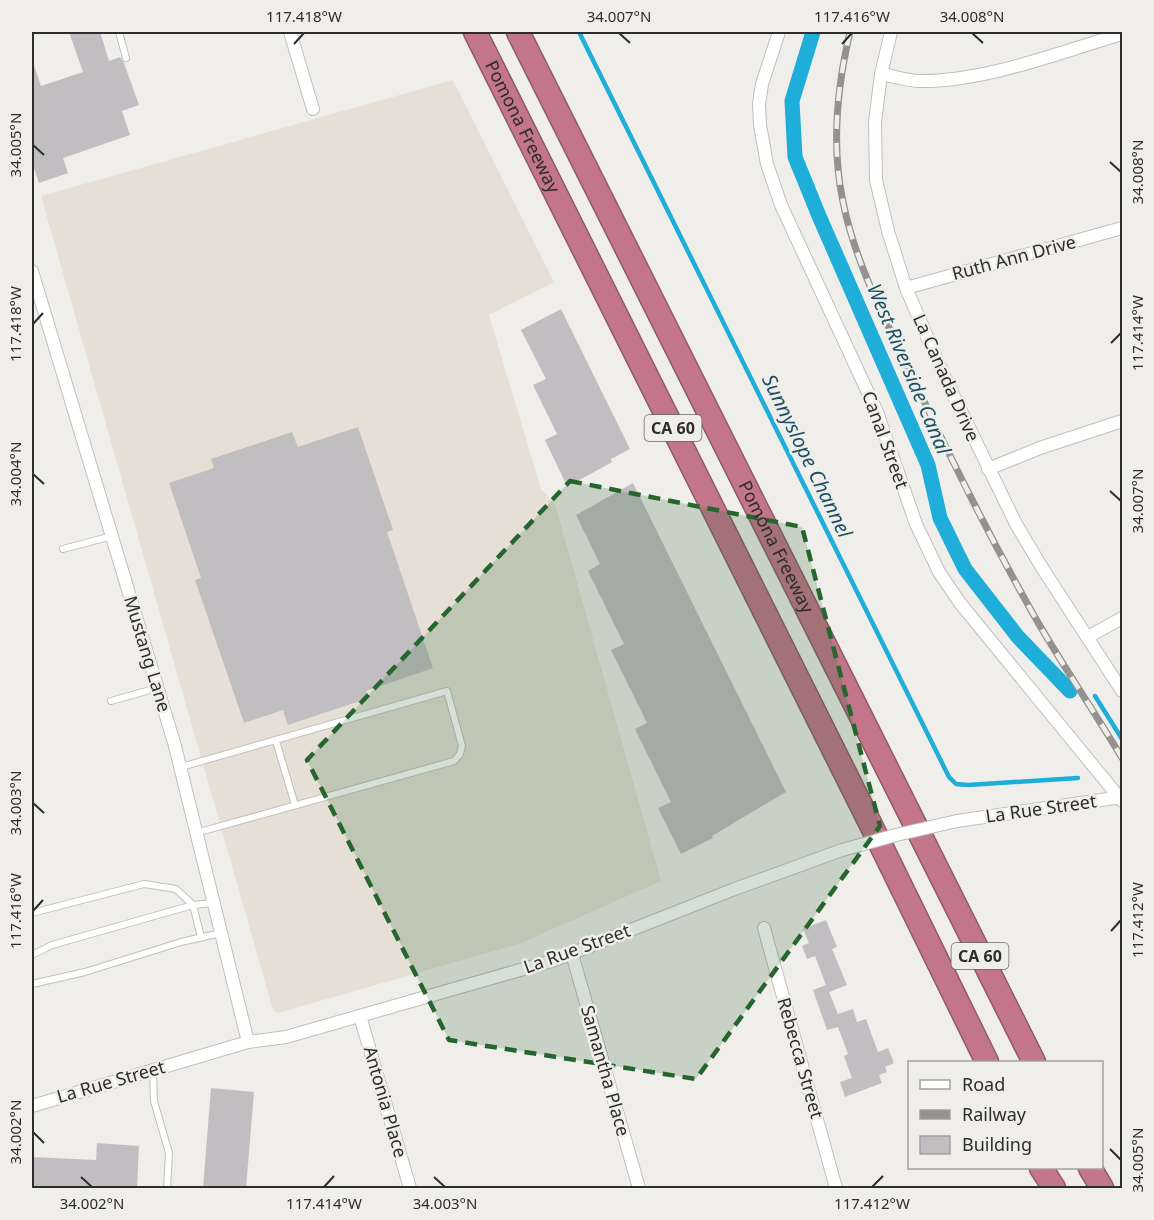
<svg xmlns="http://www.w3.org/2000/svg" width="1154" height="1220" font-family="'Noto Sans',sans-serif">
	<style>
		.built { fill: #e6dfd6 }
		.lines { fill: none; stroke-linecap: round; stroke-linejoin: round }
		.stream { stroke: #1eaed9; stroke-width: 4.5 }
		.canal { stroke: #1eaed9; stroke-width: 15 }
		.building { fill: #c1bec1 }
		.service-casing { stroke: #c1bfbc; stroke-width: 8 }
		.minor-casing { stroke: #c1bfbc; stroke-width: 14 }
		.motorway-casing { stroke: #8e5c68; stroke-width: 25 }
		.service { stroke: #fff; stroke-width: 6 }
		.minor { stroke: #fff; stroke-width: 12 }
		.motorway { stroke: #c37689; stroke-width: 22 }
		.rail-casing { stroke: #93928f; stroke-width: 7 }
		.rail { stroke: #f0eeea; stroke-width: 4.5; stroke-dasharray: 14; stroke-linecap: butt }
		.minor-bridge-casing { stroke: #c1bfbc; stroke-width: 14; stroke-linecap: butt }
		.minor-bridge { stroke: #fff; stroke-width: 12 }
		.marked { fill: #26652e; fill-opacity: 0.2; stroke: #26652e; stroke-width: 4.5; stroke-dasharray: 12 8; stroke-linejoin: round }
		.ticks { fill: none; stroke: #2d2d2b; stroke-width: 2 }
		.labels { text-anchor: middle; stroke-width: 5; stroke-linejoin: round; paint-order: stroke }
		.shield { fill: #f0eeea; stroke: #686764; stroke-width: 1.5 }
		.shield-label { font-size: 16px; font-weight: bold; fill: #2d2d2b }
		.street-label { font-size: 18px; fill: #2d2d2b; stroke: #f0eeea }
		.water-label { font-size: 20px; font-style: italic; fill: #1c5163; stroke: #f0eeea }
		.neatline { fill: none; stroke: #2d2d2b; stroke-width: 2 }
		.ticks-label { font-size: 15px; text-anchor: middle; fill: #2d2d2b }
	</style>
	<rect width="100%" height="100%" fill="#f0eeea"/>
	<path class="built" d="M 453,80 L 554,282 L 489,315 L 541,489 L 555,504 L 661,881 L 519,944 L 278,1013 L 273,1010 L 41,196 Z"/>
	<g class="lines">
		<g class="stream">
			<path d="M 579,32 L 949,777 L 956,784 L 968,785 L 1078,778"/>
			<path d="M 1095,696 L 1122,739"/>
		</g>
		<path class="canal" d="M 813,32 L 792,101 L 795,157 L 819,216 L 928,465 L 940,518 L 965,569 L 1018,637 L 1070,691"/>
	</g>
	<g class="building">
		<path d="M 69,32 L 100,32 L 109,61 L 120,57 L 124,63 L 139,105 L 122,111 L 130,135 L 63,158 L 68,173 L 39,183 L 32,162 L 32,65 L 34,65 L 41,86 L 83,72 Z"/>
		<path d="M 561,309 L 630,449 L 611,459 L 612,462 L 587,476 L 567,486 L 545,440 L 557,434 L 533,385 L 546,379 L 521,330 Z"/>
		<path d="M 358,427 L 393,530 L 387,532 L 433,668 L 366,691 L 369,698 L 288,725 L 283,710 L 244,723 L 195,580 L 201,578 L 169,483 L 214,468 L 211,459 L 292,432 L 298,447 Z"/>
		<path d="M 633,483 L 786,792 L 712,836 L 713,838 L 681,854 L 658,808 L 671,802 L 635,729 L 647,723 L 611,650 L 624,644 L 588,571 L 600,564 L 576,515 Z"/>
		<path d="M 826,920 L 837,947 L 832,949 L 847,985 L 829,992 L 838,1014 L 853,1009 L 857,1022 L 866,1019 L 878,1052 L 888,1048 L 894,1063 L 885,1067 L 887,1072 L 879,1075 L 882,1083 L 845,1097 L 840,1082 L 852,1078 L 844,1056 L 848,1054 L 838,1027 L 827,1030 L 813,990 L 826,985 L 815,956 L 807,959 L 802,946 L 809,943 L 803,929 Z"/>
		<path d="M 211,1088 L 254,1092 L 246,1188 L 203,1188 Z"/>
		<path d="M 97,1143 L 139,1146 L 137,1188 L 32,1188 L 32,1157 L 96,1160 Z"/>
	</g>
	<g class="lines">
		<g class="service-casing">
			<g id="service">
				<path d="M 119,32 L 126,58"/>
				<path d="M 63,549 L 112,536"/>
				<path d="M 111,701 L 157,688"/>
				<path d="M 276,741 L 295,805"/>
				<path d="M 181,767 L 447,691 L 462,746 L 460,754 L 454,761 L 196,833"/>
				<path d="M 32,913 L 144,884 L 176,889 L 193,905 L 213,903"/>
				<path d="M 32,955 L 52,945 L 193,905 L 201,937"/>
				<path d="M 32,984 L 85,972 L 181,942 L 221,933"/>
				<path d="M 153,1071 L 154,1101 L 169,1153 L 167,1188"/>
			</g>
		</g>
		<g class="minor-casing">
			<g id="minor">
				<path d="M 290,32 L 313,109"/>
				<path d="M 779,32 L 762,84 L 759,104 L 760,125 L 767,164 L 781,205 L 877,412 L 916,524 L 939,572 L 960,603 L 1122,801"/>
				<path d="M 891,32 L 881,74 L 875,122 L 876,180 L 888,231 L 906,288 L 944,376 L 1016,524 L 1041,566 L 1122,691"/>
				<path d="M 881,74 C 893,76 905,80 917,81 C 982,83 1060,52 1122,34"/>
				<path d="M 32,271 L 175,746 L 248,1042"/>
				<path d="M 906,288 L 1122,228"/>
				<path d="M 988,469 L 1040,448 L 1122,421"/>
				<path d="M 1088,637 L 1122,618"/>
				<path d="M 957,821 L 1122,797"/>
				<path d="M 764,928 L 836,1188"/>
				<path d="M 572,954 L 639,1188"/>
				<path d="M 360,1016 L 410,1188"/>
				<path d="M 32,1106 L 248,1042 L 286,1037 L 555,960 L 732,890 L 842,850"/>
			</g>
		</g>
		<g class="motorway-casing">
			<g id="motorway">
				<path id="s1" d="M 475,32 L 871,825 L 987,1062"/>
				<path id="s2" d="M 518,32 L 1034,1062"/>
				<path d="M 1041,1168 L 1054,1188"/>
				<path d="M 1090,1168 L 1102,1188"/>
			</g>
		</g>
		<use href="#service" class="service"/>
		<use href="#minor" class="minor"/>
		<use href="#motorway" class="motorway"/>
		<g class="rail-casing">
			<path id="rail" d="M 850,32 C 837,87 831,145 843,202 C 856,266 887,323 915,382 C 951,460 990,537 1032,612 C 1060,662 1093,709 1122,758"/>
		</g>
		<use href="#rail" class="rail"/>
		<g class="minor-bridge-casing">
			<path id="minor-bridge" d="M 842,850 L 896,835 L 957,821"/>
		</g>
		<use href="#minor-bridge" class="minor-bridge"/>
	</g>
	<path class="marked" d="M 570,481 L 802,527 L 880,826 L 696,1079 L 449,1040 L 307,760 Z"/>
	<path class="ticks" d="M 619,33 L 630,43M 972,33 L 983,43M 294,44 L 304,33M 842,44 L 852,33M 33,145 L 44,155M 1110,162 L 1121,172M 33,324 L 43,313M 1111,343 L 1121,333M 33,474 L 44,484M 1110,491 L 1121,501M 33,803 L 44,813M 33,911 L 43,900M 1111,931 L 1121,920M 33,1132 L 44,1143M 1110,1149 L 1121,1160M 81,1177 L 92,1187M 434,1177 L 445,1187M 324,1187 L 334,1176M 872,1187 L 883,1176"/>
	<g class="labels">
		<g class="shield">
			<rect x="644.5" y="415" width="57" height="26" rx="4.5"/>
			<rect x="951.5" y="943" width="57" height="26" rx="4.5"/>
		</g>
		<g class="shield-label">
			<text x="673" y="434">CA 60</text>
			<text x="980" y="962">CA 60</text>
		</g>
		<g class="street-label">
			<text dy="6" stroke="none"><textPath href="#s1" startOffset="106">Pomona Freeway</textPath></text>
			<text transform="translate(1014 258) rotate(-15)" y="6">Ruth Ann Drive</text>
			<text transform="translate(946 378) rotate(66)" y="6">La Canada Drive</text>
			<text transform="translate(885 440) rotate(70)" y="6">Canal Street</text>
			<text dy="6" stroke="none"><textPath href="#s2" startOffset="576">Pomona Freeway</textPath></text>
			<text transform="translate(147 654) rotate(73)" y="6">Mustang Lane</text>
			<text transform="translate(1041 809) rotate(-8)" y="6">La Rue Street</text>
			<text transform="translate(577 949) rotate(-20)" y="6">La Rue Street</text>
			<text transform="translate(800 1058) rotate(74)" y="6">Rebecca Street</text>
			<text transform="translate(605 1071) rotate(74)" y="6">Samantha Place</text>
			<text transform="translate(111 1082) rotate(-16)" y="6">La Rue Street</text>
			<text transform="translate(385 1102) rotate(74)" y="6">Antonia Place</text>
		</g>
		<g class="water-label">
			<text transform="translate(909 369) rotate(67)" y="7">West Riverside Canal</text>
			<text transform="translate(807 456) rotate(64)" y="7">Sunnyslope Channel</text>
		</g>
	</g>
	<rect width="1154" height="1220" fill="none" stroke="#f0eeea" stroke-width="66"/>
	<rect x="908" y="1061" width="195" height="108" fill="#f0eeea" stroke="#a2a19e" stroke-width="1.5"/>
	<rect x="920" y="1080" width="30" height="9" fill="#ffffff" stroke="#a2a19e" stroke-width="1.5"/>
	<text x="962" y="1091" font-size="18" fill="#2d2d2b">Road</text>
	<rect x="920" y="1110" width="30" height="9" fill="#93928f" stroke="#a2a19e" stroke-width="1.5"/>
	<text x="962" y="1121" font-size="18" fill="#2d2d2b">Railway</text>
	<rect x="920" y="1136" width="30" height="18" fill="#c1bec1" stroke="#a2a19e" stroke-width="1.5"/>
	<text x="962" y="1151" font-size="18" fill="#2d2d2b">Building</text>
	<rect x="33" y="33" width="1088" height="1154" class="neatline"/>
	<g class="ticks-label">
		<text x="304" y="22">117.418°W</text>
		<text x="619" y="22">34.007°N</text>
		<text x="852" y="22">117.416°W</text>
		<text x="972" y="22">34.008°N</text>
		<text transform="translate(16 145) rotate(-90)" y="5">34.005°N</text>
		<text transform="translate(1138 172) rotate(-90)" y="5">34.008°N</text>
		<text transform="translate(16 324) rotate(-90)" y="5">117.418°W</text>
		<text transform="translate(1138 333) rotate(-90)" y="5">117.414°W</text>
		<text transform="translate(16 474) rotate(-90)" y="5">34.004°N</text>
		<text transform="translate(1138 501) rotate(-90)" y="5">34.007°N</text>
		<text transform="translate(16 803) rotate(-90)" y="5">34.003°N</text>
		<text transform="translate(16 911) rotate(-90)" y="5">117.416°W</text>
		<text transform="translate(1138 920) rotate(-90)" y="5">117.412°W</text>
		<text transform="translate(16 1132) rotate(-90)" y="5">34.002°N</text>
		<text transform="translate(1138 1160) rotate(-90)" y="5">34.005°N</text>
		<text x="92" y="1209">34.002°N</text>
		<text x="324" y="1209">117.414°W</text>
		<text x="445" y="1209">34.003°N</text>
		<text x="872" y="1209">117.412°W</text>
	</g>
</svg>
